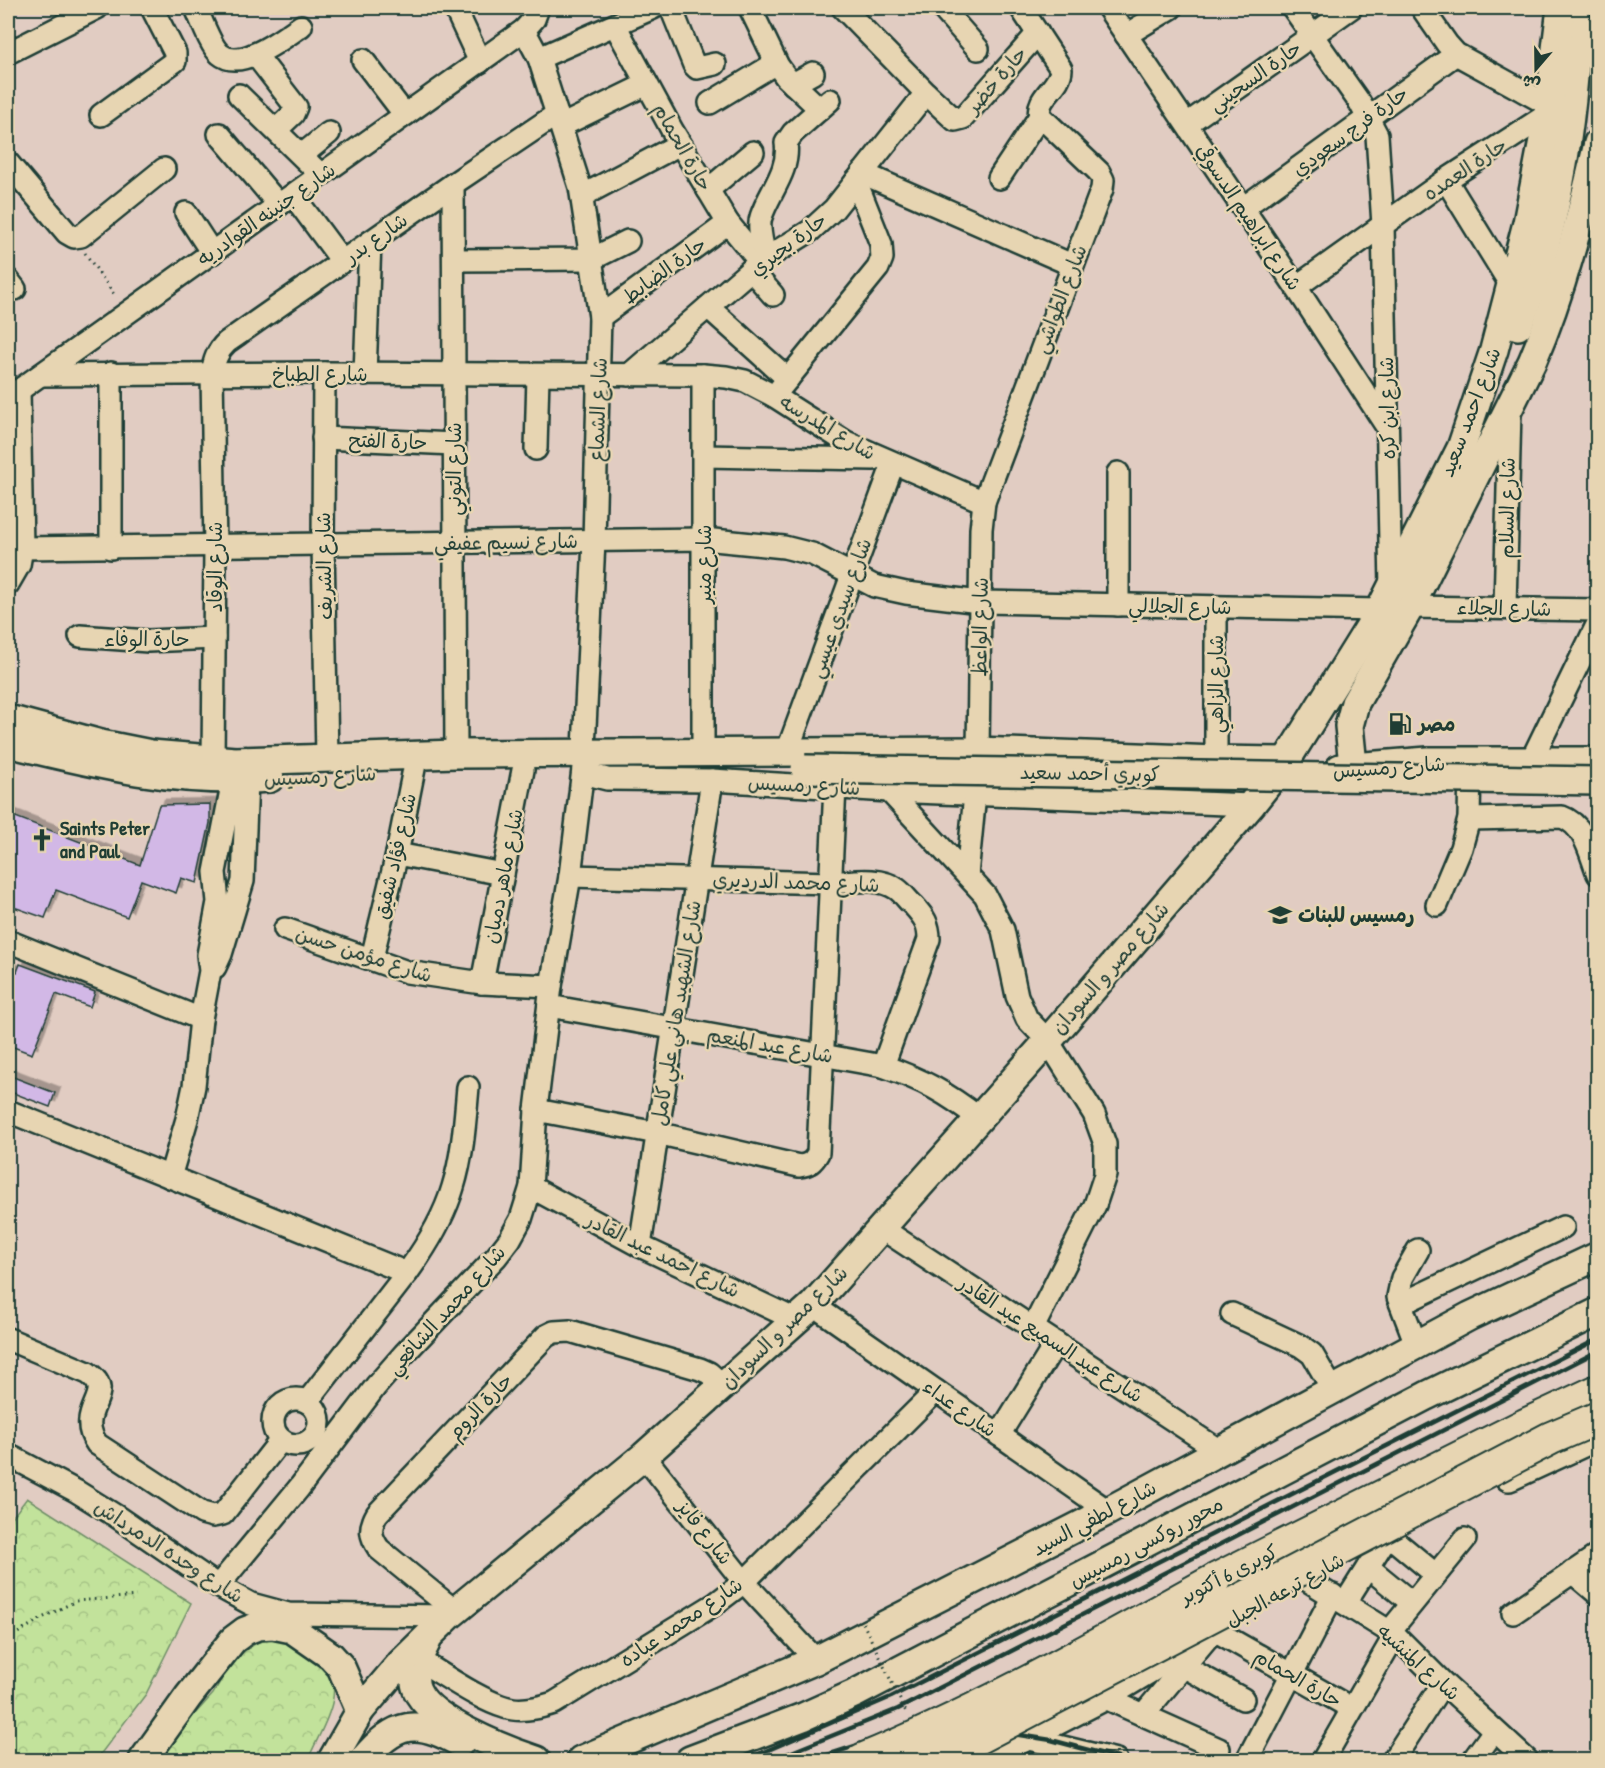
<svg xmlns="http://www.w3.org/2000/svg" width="1605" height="1768" font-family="'Patrick Hand','Playpen Sans Arabic',sans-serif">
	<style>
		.park { fill: url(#park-crowns); stroke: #709068; stroke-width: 1.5 }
		.building { fill: #d2b8e6; stroke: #1f3d34; stroke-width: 1.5; filter: url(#shadow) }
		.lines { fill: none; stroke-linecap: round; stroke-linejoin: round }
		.minor-casing { stroke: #1f3d34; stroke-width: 26 }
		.major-casing { stroke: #1f3d34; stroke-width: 32 }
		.highway-casing { stroke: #1f3d34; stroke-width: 36 }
		.path { stroke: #1f3d34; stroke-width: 3; stroke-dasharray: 1.5 4.5; stroke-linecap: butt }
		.minor { stroke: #e7d5b2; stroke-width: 21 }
		.major { stroke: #e7d5b2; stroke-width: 27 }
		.highway { stroke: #e7d5b2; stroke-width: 32 }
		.rail { stroke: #1f3d34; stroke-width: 4.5 }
		.major-bridge-casing { stroke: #1f3d34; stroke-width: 32; stroke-linecap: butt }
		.highway-bridge-casing { stroke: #1f3d34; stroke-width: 36; stroke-linecap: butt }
		.path-bridge { stroke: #1f3d34; stroke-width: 3; stroke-dasharray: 1.5 4.5; stroke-linecap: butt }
		.major-bridge { stroke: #e7d5b2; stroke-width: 27 }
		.highway-bridge { stroke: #e7d5b2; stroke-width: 32 }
		.labels { text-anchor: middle; stroke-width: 5; stroke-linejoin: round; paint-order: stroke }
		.street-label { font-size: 20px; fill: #1f3d34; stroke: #e7d5b2 }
		.poi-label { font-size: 20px; font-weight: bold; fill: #1f3d34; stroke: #e7d5b2; text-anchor: start }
	</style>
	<defs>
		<pattern id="park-crowns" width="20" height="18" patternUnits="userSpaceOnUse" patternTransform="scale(1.5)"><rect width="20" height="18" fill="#c2e29b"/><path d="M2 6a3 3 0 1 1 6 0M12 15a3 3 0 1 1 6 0" fill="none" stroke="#a6c386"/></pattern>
		<filter id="shadow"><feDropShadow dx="5.5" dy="-5.5" stdDeviation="0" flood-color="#0004"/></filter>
	</defs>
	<rect width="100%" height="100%" fill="#e1ccc2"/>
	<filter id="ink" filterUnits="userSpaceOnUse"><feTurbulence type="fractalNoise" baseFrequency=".0167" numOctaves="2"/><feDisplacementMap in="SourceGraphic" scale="12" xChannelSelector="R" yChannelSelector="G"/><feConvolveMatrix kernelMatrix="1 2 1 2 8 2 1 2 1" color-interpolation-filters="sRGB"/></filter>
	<g filter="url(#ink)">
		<g class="park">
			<path d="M 27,1498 L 191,1603 L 146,1694 L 96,1760 L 8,1760 L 8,1523 Z"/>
			<path d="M 286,1638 C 296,1644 318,1655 325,1664 C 348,1695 319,1731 308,1760 L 159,1760 L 164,1748 L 213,1694 L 233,1659 L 261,1640 Z"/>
		</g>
		<g class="building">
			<path d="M 210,804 L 210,823 L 197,883 L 181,878 L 176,893 L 141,880 L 127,917 L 56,890 L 45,918 L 8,905 L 8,814 L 140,865 L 159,805 Z"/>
			<path d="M 20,964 L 95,992 L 90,1007 L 56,994 L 32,1054 L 8,1045 L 8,969 L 17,972 Z"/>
			<path d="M 8,1075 L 55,1093 L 50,1107 L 8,1091 Z"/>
		</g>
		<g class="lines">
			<g class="minor-casing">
				<g id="minor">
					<path d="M 196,8 C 201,19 211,47 220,54 C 241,72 284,37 301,26"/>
					<path d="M 455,8 L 480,62"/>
					<path d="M 671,8 L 694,65 L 697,68 L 715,64"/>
					<path d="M 750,8 L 778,66 L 786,77 L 820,109"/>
					<path d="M 843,8 L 926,93 L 955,120 L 963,118 L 1038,33"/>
					<path d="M 942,8 L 978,49"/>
					<path d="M 1021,8 L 1061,69 C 1061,87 1035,97 1040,116"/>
					<path d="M 1108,8 L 1296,287 L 1387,427"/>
					<path d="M 1293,8 L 1360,103 L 1377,135 L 1383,225 L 1391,587"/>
					<path d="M 1422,8 L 1447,44 L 1456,54 L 1549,105"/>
					<path d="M 615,25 L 672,130 L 728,223 L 760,262"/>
					<path d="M 1126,35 L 1171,8"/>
					<path d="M 8,53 L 97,8"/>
					<path d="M 255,54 L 296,107 L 293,114 L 276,130"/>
					<path d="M 539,58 L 653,8"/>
					<path d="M 363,60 L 405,115"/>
					<path d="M 793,84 L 813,73"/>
					<path d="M 239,95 L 321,175"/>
					<path d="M 710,103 L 776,63"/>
					<path d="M 101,115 L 175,61 L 175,53 L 152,8"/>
					<path d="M 1187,124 L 1351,8"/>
					<path d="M 561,126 L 647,84"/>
					<path d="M 219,134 L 279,205"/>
					<path d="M 302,155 L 329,133"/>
					<path d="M 8,163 L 67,233 L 74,237 L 81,236 L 164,169"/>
					<path d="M 862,173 L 1072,265"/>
					<path d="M 999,178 L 1040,116"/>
					<path d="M 1446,180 L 1512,287"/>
					<path d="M 453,184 L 456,754"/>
					<path d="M 708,190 L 753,152"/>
					<path d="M 293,195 L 342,261"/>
					<path d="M 582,196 L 680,144"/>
					<path d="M 1243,208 L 1456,54"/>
					<path d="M 186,213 L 212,253"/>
					<path d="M 765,259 C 764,247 757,228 761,217 C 769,192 790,171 786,143 L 793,133 L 830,100"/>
					<path d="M 454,260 L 592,259 L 628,241"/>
					<path d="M 751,270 L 773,295"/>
					<path d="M 8,280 L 15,289"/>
					<path d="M 1296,287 L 1446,180 L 1548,114"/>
					<path d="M 708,307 L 788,379"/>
					<path d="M 600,317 L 728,223"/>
					<path d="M 111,373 L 111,548"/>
					<path d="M 324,373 L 323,544 L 327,758"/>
					<path d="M 365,374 L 370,242"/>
					<path d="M 41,375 L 324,373 L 703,375 L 726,377 L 745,381 L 774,396 L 846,442 L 984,502"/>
					<path d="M 629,375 L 760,262 L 810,231 L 834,209 L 926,93"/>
					<path d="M 703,375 L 703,753"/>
					<path d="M 774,396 L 878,268 L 882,258 L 881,244 L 856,181"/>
					<path d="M 8,398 L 524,30 L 534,19 L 538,8"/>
					<path d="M 323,438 L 454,444"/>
					<path d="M 536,449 L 538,375"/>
					<path d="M 703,456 L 874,459"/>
					<path d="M 1118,473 L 1118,605"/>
					<path d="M 22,548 L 704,539 L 784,547 L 812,554 L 874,586 L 906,593 L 980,602 L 1380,610"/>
					<path d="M 8,584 L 19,565 L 22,548 L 19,390"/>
					<path d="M 1216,607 L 1216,760"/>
					<path d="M 1410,607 L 1598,610"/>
					<path d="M 1505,607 L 1510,410"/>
					<path d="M 80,636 L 148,641 L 214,638"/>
					<path d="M 978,751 L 981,529 L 984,502 L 1102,189 L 1103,180 L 1099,172 L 1040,116"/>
					<path d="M 787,752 L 893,464"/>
					<path d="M 213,760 L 215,547 L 212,374 C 214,361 217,351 227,342 L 453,184 L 557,114"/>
					<path d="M 1531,761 L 1598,623"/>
					<path d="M 583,769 L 595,776 L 607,779 L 712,780 L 889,791 L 1251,805"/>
					<path d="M 889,791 L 985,895 L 1003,930 L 1017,996 L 1027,1019 L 1048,1041 L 1094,1114 L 1105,1144 L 1105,1175 L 1095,1205 L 1033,1328"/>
					<path d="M 1469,819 L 1562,817 C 1585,825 1590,854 1598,874"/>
					<path d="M 397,854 L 503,874"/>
					<path d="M 967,875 L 975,794"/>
					<path d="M 570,876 L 831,883 C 851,882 879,876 897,889 C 903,893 908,901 914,906 C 924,917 929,924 929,939 L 883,1066"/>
					<path d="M 1437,905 L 1461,848 L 1469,819 L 1470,765"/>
					<path d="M 285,929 L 407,972 L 482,983 L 551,986"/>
					<path d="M 8,941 L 201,1019"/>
					<path d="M 372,958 L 397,854 L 417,754"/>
					<path d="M 215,967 L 221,954 L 243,881 L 247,779"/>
					<path d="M 482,983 L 523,770"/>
					<path d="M 549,1006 L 883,1066 C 923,1080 945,1092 979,1118"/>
					<path d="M 536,1110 L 657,1133 L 799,1166 C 809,1165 813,1162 818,1153 L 835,786"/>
					<path d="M 8,1111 L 407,1273"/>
					<path d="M 170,1177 L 187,1119 L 194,1086 L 201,1019 L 210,971 L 208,955 L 218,902 L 215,872 L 233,780"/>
					<path d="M 531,1187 L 640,1246 L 796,1320"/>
					<path d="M 881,1228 L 1220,1451"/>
					<path d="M 640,1246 L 712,780"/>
					<path d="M 1401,1304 L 1563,1227"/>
					<path d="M 813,1305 L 1108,1511"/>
					<path d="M 1232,1314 L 1301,1346 L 1312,1354 L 1333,1390"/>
					<path d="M 8,1339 L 88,1373 C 119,1394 73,1410 97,1444 L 202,1513 L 213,1516 L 223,1514 L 281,1440"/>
					<path d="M 1416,1344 L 1398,1297 L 1402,1278 L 1418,1250"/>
					<circle cx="296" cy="1422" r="23"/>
					<path d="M 307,1402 L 407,1273 C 426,1247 444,1218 453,1187 C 463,1155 465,1120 468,1087"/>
					<path d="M 999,1435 L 1056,1343"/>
					<path d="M 8,1455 L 76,1491 L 116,1516 L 218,1586 L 251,1604 L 288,1614 L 449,1616"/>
					<path d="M 644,1456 L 744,1582 L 816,1660"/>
					<path d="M 1368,1567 L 1412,1603"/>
					<path d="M 1572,1572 L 1598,1594"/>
					<path d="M 1302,1577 L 1395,1635 L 1443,1683 L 1527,1760"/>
					<path d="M 218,1586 L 299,1488 L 376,1386 L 404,1354 L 496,1257 L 510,1239 L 521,1219 L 531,1187 L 536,1110 L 551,986 L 570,876 L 583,769 L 594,541 L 600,317 L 580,187 L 539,58 L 524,30"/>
					<path d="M 1345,1603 L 1388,1535 L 1435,1574"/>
					<path d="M 455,1611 L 379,1549 C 370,1536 369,1528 377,1514 L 546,1336 L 554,1332 L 570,1331 L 700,1369 L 709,1373 L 724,1386"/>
					<path d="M 1513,1613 L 1598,1555"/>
					<path d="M 1390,1631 L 1465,1539"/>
					<path d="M 411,1655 C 437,1670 485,1705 513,1709 C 527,1711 541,1707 554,1703 L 715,1604 L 744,1582 L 936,1391"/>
					<path d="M 1183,1666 L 1243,1699"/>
					<path d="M 1103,1697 L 1219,1749"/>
					<path d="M 1143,1715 L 1214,1630 L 1351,1708"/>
					<path d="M 1025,1738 L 1116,1760"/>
					<path d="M 1247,1760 L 1333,1595"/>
					<path d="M 1323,1760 L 1395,1635"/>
					<path d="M 1393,1760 L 1443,1683"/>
					<path d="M 1473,1760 L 1494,1731"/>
				</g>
			</g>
			<g class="major-casing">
				<g id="major">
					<path d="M 1518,326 C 1550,247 1567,162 1574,77 C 1576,55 1578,31 1576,9"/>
					<path d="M 8,719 L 101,744 L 151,754 L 235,761 L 456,754 L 978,751 L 1216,760 L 1286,761"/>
					<path d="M 8,743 C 98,765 175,784 270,778"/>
					<path d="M 1353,765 L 1349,726 L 1355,703 L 1410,607 L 1532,362 C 1563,290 1580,220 1598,143"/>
					<path d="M 1340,768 L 1428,761 L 1598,761"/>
					<path d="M 1509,1477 L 1598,1436"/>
					<path d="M 427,1641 C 420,1655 410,1673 417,1690 C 430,1721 506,1750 536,1760"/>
					<path d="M 143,1760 L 188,1697 L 233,1640 L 245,1631 L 258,1626 L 273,1625 L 292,1629 L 331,1656 L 341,1667 L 360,1711"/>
					<path d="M 332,1760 L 360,1711 L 400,1664 L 449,1616 L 644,1456 L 813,1305 L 1048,1041 L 1251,805 L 1286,761 L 1380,610 L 1461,448 L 1494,350 L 1527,223 L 1548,114 L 1561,8"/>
					<path d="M 363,1760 C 396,1721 417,1718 460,1743"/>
					<path d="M 581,1760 L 816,1660 L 1108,1511 L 1470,1316 L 1598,1256"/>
					<path d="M 690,1760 L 803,1717 L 854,1694 L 1426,1396 L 1598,1312"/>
					<path d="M 981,1760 L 1103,1697 L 1219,1627"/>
				</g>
			</g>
			<g class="highway-casing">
				<path id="highway" d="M 1215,1580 L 1517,1429 L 1598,1391"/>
			</g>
			<g class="path">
				<path d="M 85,253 L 116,297"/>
				<path d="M 8,1639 L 42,1618 L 76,1601 L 136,1596"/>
				<path d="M 8,1645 L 12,1661 L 8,1680"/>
				<path d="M 28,1760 L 48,1756 L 121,1760"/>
			</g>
			<use href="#minor" class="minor"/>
			<use href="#major" class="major"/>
			<use href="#highway" class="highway"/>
			<g class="rail">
				<path d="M 745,1760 L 891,1697 L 1598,1339"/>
				<path d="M 772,1760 L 898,1709 L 1598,1351"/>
				<path d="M 812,1760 L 895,1733 L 980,1729 L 1051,1740 L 1126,1760"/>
			</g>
			<g class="major-bridge-casing">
				<path id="major-bridge" d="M 805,769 L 1598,781"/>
			</g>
			<g class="highway-bridge-casing">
				<g id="highway-bridge">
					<path d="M 862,1760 C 984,1710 1099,1644 1215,1580"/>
					<path d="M 935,1760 L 1551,1438 L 1598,1418"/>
				</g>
			</g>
			<path class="path-bridge" d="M 863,1623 L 907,1714"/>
			<use href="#major-bridge" class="major-bridge"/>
			<use href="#highway-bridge" class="highway-bridge"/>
		</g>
	</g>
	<defs>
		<g id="fuel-bare" transform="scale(1.8)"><path d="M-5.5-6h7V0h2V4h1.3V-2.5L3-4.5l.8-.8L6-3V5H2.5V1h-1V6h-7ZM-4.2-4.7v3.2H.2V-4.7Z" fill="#1f3d34" stroke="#e7d5b2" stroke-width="2.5" paint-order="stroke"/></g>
		<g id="church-bare" transform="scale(1.8)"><path d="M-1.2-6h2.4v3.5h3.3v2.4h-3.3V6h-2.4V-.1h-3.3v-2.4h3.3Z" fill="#1f3d34" stroke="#e7d5b2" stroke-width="2.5" paint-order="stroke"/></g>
		<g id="school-bare" transform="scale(1.8)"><path d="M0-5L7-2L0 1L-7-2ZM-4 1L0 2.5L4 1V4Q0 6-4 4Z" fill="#1f3d34" stroke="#e7d5b2" stroke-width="2.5" paint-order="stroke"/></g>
	</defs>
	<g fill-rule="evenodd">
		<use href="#fuel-bare" x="1400" y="724"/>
		<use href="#church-bare" x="42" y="840"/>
		<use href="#school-bare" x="1280" y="915"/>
	</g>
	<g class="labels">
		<g class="street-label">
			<text transform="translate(1255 76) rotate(-35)" y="7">حارة السحيني</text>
			<text transform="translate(996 80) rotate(-49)" y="7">حارة خضر</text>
			<text transform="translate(1350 131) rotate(-36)" y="7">حارة فرج سعودي</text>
			<text transform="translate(683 147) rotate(60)" y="7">حارة الحمام</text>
			<text transform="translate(1465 169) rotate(-34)" y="7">حارة العمده</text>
			<text transform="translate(266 214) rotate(-35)" y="7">شارع جنينه القوادريه</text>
			<text transform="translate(1249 217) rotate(56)" y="7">شارع ابراهيم الدسوقي</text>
			<text transform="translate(376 238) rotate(-35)" y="7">شارع بدر</text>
			<text transform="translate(788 244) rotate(-37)" y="7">حارة بحيري</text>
			<text transform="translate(664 270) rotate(-36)" y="7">حارة الضابط</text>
			<text transform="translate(1060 299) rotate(-69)" y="7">شارع الطواشي</text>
			<text x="320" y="381">شارع الطباخ</text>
			<text transform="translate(1387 408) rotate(-91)" y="7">شارع ابن كره</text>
			<text transform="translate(598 410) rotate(-88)" y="7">شارع الشماع</text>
			<text transform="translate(1470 412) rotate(-69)" y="7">شارع احمد سعيد</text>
			<text transform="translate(828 427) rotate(31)" y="7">شارع المدرسه</text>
			<text transform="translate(388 441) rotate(2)" y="7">حارة الفتح</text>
			<text transform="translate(454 469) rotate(-90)" y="7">شارع التوني</text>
			<text transform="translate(1507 508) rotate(-89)" y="7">شارع السلام</text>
			<text transform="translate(506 542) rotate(-1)" y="7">شارع نسيم عفيفي</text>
			<text transform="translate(704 564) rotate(-90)" y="7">شارع منير</text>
			<text transform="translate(324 566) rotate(-91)" y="7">شارع الشريف</text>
			<text transform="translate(215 567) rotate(-90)" y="7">شارع الوقاد</text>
			<text transform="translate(1180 606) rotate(1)" y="7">شارع الجلالي</text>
			<text transform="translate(840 608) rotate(-70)" y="7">شارع سيدي عيسي</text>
			<text transform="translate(1504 608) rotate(1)" y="7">شارع الجلاء</text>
			<text transform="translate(980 627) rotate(-89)" y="7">شارع الواعظ</text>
			<text x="147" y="646">حارة الوفاء</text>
			<text transform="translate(1216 684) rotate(-90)" y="7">شارع الزاهي</text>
			<text transform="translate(1389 767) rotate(-4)" y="7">شارع رمسيس</text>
			<text transform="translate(1090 773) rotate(1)" y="7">كوبري أحمد سعيد</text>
			<text transform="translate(320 776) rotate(-3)" y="7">شارع رمسيس</text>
			<text transform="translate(804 785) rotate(3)" y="7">شارع رمسيس</text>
			<text transform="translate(395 856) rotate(-77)" y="7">شارع فؤاد شفيق</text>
			<text transform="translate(503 876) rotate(-79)" y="7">شارع ماهر دميان</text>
			<text transform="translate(796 882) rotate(2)" y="7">شارع محمد الدرديري</text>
			<text transform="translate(364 954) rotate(18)" y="7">شارع مؤمن حسن</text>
			<text transform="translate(1110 968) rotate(-49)" y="7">شارع مصر و السودان</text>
			<text transform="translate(676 1013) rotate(-81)" y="7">شارع الشهيد هاني علي كامل</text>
			<text transform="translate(770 1045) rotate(10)" y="7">شارع عبد المنعم</text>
			<text transform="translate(663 1255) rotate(26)" y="7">شارع احمد عبد القادر</text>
			<text transform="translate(446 1310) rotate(-48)" y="7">شارع محمد الشافعي</text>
			<text transform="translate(784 1327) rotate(-44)" y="7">شارع مصر و السودان</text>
			<text transform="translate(1051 1339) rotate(33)" y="7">شارع عبد السميع عبد القادر</text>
			<text transform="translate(480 1406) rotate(-46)" y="7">حارة الروم</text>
			<text transform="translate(960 1408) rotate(35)" y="7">شارع عداء</text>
			<text transform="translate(1094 1518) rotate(-28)" y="7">شارع لطفي السيد</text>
			<text transform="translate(705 1532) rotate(52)" y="7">شارع فايز</text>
			<text transform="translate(1146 1542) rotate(-28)" y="7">محور روكسى رمسيس</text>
			<text transform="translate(169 1551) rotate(33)" y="7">شارع وحده الدمرداش</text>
			<text transform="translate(1229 1574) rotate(-27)" y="7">كوبرى 6 أكتوبر</text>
			<text transform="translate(1285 1590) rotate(-29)" y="7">شارع ترعه الجبل</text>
			<text transform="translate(681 1622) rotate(-34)" y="7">شارع محمد عباده</text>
			<text transform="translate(1419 1662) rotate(42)" y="7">شارع المنشيه</text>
			<text transform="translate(1298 1678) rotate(30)" y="7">حارة الحمام</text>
		</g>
		<g class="poi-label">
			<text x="1418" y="731">مصر</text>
			<text x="60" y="835">Saints Peter<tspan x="60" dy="23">and Paul</tspan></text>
			<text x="1298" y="922">رمسيس للبنات</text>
		</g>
	</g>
	<rect width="1605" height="1768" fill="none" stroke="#e7d5b2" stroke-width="30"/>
	<rect x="15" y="15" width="1575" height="1738" fill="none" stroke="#1f3d34" stroke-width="2" filter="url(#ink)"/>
	<g transform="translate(1536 69) rotate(200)" stroke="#e7d5b2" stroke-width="4.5" paint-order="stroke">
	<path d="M0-4.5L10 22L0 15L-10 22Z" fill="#1f3d34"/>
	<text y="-9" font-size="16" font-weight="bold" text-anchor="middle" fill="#1f3d34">ش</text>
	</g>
</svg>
